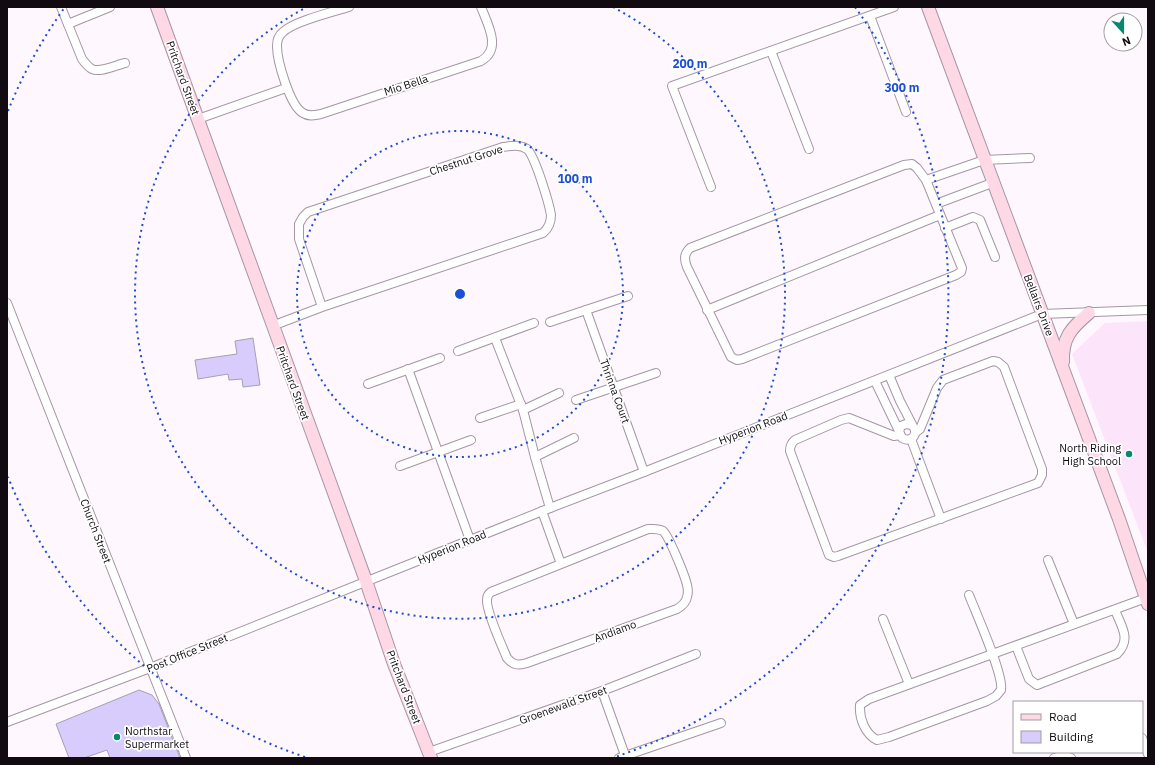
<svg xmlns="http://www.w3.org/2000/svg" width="1155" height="765" font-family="'IBM Plex Sans',sans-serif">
	<rect width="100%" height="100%" fill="#fef7fe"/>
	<polygon fill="#fce5fa" points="1148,321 1148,553 1072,354 1105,323"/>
	<g fill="#d8ccfc" stroke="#a5a0b4">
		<polygon points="253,338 260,385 243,387 242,379 229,380 228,374 198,379 195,360 237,354 235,341"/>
		<polygon points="139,690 152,695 159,704 180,758 110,758 107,750 84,758 69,758 56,724"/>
	</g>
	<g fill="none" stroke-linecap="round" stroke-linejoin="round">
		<g stroke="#a696a5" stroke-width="10">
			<g id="street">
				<path d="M61,7L82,59C85,63 88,67 92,69C100,73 116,65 125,63"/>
				<path d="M349,7C333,12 294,21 283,32C279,35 277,40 277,46C277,61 290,106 303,113C309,117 315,115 321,114L481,61C502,49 488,25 481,7"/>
				<polyline points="870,16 906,112"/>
				<polyline points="68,24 110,7"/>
				<polyline points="771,51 809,149"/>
				<polyline points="198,119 286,88"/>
				<path d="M912,164L917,168L926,180L962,268L961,272L956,275L742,359L737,360L731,357L687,267C684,259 684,254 690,248L904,165Z"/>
				<polyline points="926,180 984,160 1030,158"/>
				<polyline points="711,187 672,86 894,7"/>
				<polyline points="936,204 992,183"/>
				<polyline points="945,228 973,217 980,220 995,257"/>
				<polyline points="7,303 186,758"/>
				<polyline points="586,310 644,472"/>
				<polyline points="707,310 940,215"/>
				<polyline points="550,322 628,296"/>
				<path d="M272,326L322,307L543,233C549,228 551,223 551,215C549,203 535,156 527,149C519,144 511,146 503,147L308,212L303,217L299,224V239L322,307"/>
				<polyline points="495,338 523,410 535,457 550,508"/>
				<polyline points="458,351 534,323"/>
				<polyline points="408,369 470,540"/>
				<path d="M889,375L900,401L915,430C916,438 909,442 902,438L899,431L901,426L906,424L912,425"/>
				<polyline points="875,381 899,431"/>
				<polyline points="368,384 440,358"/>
				<polyline points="576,400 656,373"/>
				<polyline points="523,410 559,393"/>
				<polyline points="480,418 521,404"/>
				<path d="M900,435L894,436L849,418L841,420L795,440C791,443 790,446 790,451L829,555L834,557L838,556L1038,483L1042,475V469L1004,367L998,362L993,361L943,380L937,388L920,429L916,432"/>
				<polyline points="911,439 941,519"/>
				<polyline points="535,457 574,438"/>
				<polyline points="400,466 471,440"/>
				<path d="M542,511L561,564L491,592C488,594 487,596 487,600C486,611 502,646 507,658C513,665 518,666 527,663L677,609C682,606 686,603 687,597C688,594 688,589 687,585C685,576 669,536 663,531C658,528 653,529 648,529L561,564"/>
				<polyline points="1048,560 1074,624"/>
				<path d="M969,595C976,613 1004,675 1001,690L996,696L987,701L889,737L877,740C865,734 859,718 860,705L869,699C961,665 1054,632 1146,598"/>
				<polyline points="883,619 909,684"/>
				<path d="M1016,646L1029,679L1037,685L1117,654C1132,639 1121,626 1115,610"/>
				<polyline points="602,691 626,758"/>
				<polyline points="7,722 150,668 550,508 644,472 1042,314 1148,310"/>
				<polyline points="1142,738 1148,754"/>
				<polyline points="429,752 602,691 696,654"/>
				<polyline points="619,758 721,723"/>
				<polyline points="1054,758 1064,755 1071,758"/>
			</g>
		</g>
		<g stroke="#a696a5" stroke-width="14">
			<g id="secondary">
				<polyline points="157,7 366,581 394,664 431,758"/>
				<polyline points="928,7 1119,519 1148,604"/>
				<path d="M1063,362C1062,338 1071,328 1089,313"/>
			</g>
		</g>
		<use href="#street" stroke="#fff" stroke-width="8"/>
		<use href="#secondary" stroke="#fed8e5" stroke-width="12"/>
	</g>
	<g fill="none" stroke="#1d4ed8" stroke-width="2" stroke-dasharray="2 4">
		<circle cx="460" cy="294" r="163"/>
		<path d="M613 7A325 325 0 1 1 307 7"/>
		<path d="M305 757A488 488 0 0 1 8 477M8 111A488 488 0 0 1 65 7M855 7A488 488 0 0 1 615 757"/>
	</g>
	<g fill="#08886c" stroke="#fff" stroke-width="1.5">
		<circle cx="1129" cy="454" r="4"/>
		<circle cx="117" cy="737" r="4"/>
	</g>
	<g text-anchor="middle" stroke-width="3.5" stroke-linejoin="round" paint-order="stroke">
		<g font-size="11" fill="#110b11" stroke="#fff">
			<text transform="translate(183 78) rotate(70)" y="4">Pritchard Street</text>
			<text transform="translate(406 85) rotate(-18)" y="4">Mio Bella</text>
			<text transform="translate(466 160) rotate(-18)" y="4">Chestnut Grove</text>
			<text transform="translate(1039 305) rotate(69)" y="4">Bellairs Drive</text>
			<text transform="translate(293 383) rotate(70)" y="4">Pritchard Street</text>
			<text transform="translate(615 391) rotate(70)" y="4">Thrinna Court</text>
			<text transform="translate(753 428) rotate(-21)" y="4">Hyperion Road</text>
			<text transform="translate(96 531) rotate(69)" y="4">Church Street</text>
			<text transform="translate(452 547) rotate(-22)" y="4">Hyperion Road</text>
			<text transform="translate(615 631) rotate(-20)" y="4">Andiamo</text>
			<text transform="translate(187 653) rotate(-22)" y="4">Post Office Street</text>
			<text transform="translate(404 687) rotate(69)" y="4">Pritchard Street</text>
			<text transform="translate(563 705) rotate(-20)" y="4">Groenewald Street</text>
		</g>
		<g font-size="11" fill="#110b11" stroke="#fff" text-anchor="end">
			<text x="1121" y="452">North Riding<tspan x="1121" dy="13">High School</tspan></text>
			<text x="125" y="735" text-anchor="start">Northstar<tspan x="125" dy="13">Supermarket</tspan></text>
		</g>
	</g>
	<circle cx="460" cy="294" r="6" fill="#1d4ed8" stroke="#fff" stroke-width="2"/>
	<g font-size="12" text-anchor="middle" font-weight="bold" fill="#1d4ed8" stroke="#fff" stroke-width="3.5" stroke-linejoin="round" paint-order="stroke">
		<text x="690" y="68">200 m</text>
		<text x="902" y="92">300 m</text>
		<text x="575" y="183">100 m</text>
	</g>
	<rect width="1155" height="765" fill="none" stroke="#110b11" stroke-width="16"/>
	<rect x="1013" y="701" width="130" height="52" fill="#ffffff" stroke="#a09da0"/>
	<rect x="1021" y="714" width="20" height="6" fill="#fed8e5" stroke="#a09da0"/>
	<text x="1049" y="721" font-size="12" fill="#110b11">Road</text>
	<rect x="1021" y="731" width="20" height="12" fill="#d8ccfc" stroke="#a09da0"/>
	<text x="1049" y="741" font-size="12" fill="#110b11">Building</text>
	<g transform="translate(1123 32) rotate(159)"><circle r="19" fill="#ffffff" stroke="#a09da0"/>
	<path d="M0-3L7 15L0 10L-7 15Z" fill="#08886c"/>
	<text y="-6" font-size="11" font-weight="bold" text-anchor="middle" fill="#110b11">N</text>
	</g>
</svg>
